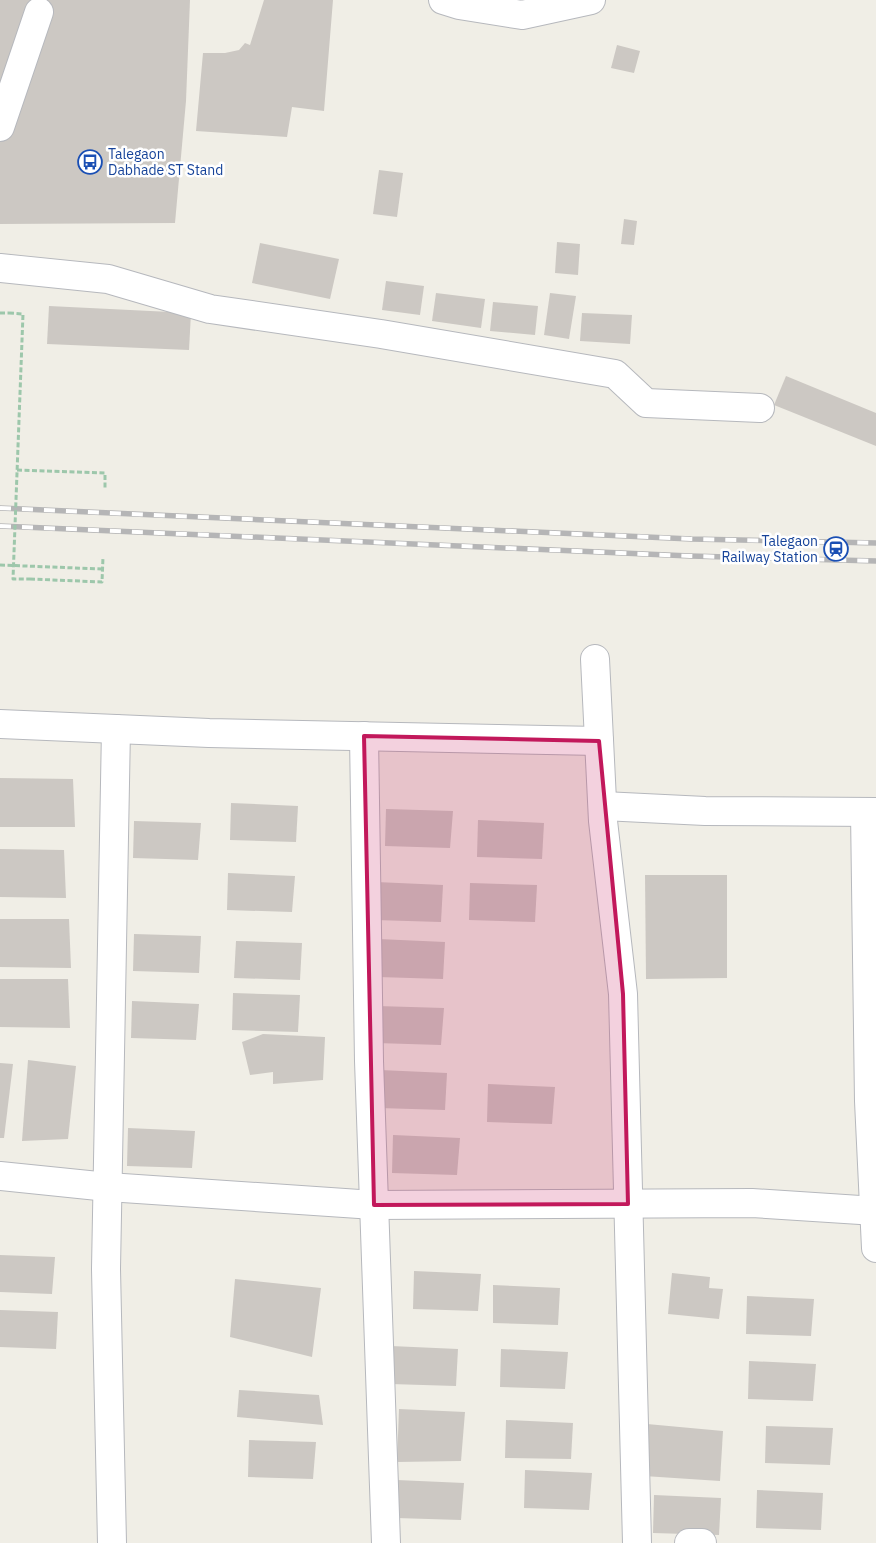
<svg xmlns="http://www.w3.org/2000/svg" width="876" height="1543" font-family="'IBM Plex Sans',sans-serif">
	<rect width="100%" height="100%" fill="#f0eee6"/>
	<g fill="#ccc8c3">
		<polygon points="0,0 190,0 186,101 175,223 0,224"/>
		<polygon points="264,0 333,0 324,111 292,107 287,137 196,131 203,53 225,53 239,50 245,43 250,45"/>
		<polygon points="617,45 640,51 634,73 611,68"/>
		<polygon points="379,170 403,173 397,217 373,214"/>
		<polygon points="624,219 637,221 634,245 621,244"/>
		<polygon points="557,242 580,244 578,275 555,273"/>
		<polygon points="260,243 339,259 330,299 252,283"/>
		<polygon points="386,281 424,286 420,315 382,310"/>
		<polygon points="436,293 485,299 481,328 432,321"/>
		<polygon points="550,293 576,296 569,339 544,335"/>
		<polygon points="493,302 538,306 535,335 490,331"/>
		<polygon points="49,306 191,313 189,350 47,344"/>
		<polygon points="582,313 632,315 630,344 580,341"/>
		<polygon points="786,376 876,413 876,446 774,405"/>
		<polygon points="0,778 73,779 75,827 0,827"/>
		<polygon points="231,803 298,806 296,842 230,840"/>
		<polygon points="386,809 453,811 450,848 385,846"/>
		<polygon points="478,820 544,823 542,859 477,857"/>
		<polygon points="134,821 201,823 198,860 133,858"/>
		<polygon points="0,849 64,850 66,898 0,897"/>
		<polygon points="228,873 295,876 292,912 227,910"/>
		<polygon points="645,875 727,875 727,978 646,979"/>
		<polygon points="376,882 443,885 441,922 375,920"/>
		<polygon points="470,883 537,885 535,922 469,920"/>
		<polygon points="0,919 69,919 71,968 0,967"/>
		<polygon points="134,934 201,936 199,973 133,971"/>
		<polygon points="378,939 445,942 443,979 378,977"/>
		<polygon points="236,941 302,943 300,980 234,978"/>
		<polygon points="0,979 68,979 70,1028 0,1027"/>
		<polygon points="233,993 300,995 298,1032 232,1030"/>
		<polygon points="132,1001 199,1004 196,1040 131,1038"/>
		<polygon points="377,1006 444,1008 441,1045 376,1043"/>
		<polygon points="263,1034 325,1037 323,1080 273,1084 273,1072 250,1075 242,1042"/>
		<polygon points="28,1060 76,1066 68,1139 22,1141"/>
		<polygon points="0,1063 13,1064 4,1138 0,1138"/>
		<polygon points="380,1070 447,1073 445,1110 379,1108"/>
		<polygon points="488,1084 555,1087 552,1124 487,1122"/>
		<polygon points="128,1128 195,1131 192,1168 127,1166"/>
		<polygon points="393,1135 460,1138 457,1175 392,1173"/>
		<polygon points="0,1255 55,1257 52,1294 0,1292"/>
		<polygon points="414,1271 481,1274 478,1311 413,1309"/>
		<polygon points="672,1273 710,1277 709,1288 723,1289 719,1319 668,1314"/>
		<polygon points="235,1279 321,1288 312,1357 230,1337"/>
		<polygon points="493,1285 560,1288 558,1325 493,1323"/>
		<polygon points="747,1296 814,1299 811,1336 746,1334"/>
		<polygon points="0,1310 58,1312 56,1349 0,1347"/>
		<polygon points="391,1346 458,1349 456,1386 390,1384"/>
		<polygon points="501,1349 568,1352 565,1389 500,1387"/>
		<polygon points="749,1361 816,1364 813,1401 748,1399"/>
		<polygon points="239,1390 319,1395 323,1425 237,1417"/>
		<polygon points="399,1409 465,1412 461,1461 397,1462"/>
		<polygon points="506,1420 573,1423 571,1459 505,1458"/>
		<polygon points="647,1424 723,1431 720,1481 644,1476"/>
		<polygon points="766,1426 833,1428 830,1465 765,1463"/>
		<polygon points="249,1440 316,1442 313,1479 248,1477"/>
		<polygon points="525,1470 592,1473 589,1510 524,1508"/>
		<polygon points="397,1480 464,1483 461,1520 396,1518"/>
		<polygon points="757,1490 823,1493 821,1530 756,1528"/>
		<polygon points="654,1495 721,1498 719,1535 653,1533"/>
	</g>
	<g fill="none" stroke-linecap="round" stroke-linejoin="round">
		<g stroke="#b6b8bd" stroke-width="30">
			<g id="minor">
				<polyline points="443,0 459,5 522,15 591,0"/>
				<polyline points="0,127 39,12"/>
				<polyline points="0,268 108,279 210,309 381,334 615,374 646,403 760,408"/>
				<polyline points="595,659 603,821 623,994 637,1543"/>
				<polyline points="0,724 209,733 599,741"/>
				<polyline points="364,736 369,1061 386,1543"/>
				<polyline points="603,806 705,811 876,812"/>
				<polyline points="865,812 869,1101 876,1248"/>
				<polyline points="0,1176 108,1187 374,1205 752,1203 876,1211"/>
				<polyline points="112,1543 106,1269 116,729"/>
				<polyline points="689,1543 702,1543"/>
			</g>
		</g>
		<g stroke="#9dc7ab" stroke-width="3" stroke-dasharray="5 2.5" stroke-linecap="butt">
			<polyline points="0,313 9,313"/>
			<polyline points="17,470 105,473 105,489"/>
			<polyline points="0,565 102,569"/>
			<polyline points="30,579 102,582 103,557"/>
		</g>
		<use href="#minor" stroke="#fff" stroke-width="28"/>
		<g stroke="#b5b5b6" stroke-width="5.5">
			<g id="rail">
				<polyline points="0,508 691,539 876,543"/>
				<polyline points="0,526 690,556 876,561"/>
			</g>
		</g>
		<use href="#rail" stroke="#fff" stroke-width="4" stroke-dasharray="11" stroke-linecap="butt"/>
		<polyline stroke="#9dc7ab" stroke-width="3" stroke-dasharray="5 2.5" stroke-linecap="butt" points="9,313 23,314 13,579 30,579"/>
	</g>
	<path fill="#c2185b" fill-opacity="0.2" stroke="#c2185b" stroke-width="4" stroke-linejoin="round" d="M364,736L599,741L623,994L628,1204L374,1205Z"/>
	<defs>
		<g id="bus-ring" transform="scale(1.25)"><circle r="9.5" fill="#fff" stroke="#1a4fb4" stroke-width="1.5"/><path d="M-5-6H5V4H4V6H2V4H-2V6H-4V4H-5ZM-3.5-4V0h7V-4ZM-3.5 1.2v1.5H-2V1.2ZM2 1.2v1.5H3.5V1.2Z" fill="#1a4fb4"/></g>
		<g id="station-ring" transform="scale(1.25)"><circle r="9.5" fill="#fff" stroke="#1a4fb4" stroke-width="1.5"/><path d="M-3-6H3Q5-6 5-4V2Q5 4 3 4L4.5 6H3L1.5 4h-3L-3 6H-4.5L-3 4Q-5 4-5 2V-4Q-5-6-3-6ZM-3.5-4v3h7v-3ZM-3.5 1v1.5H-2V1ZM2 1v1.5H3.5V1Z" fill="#1a4fb4"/></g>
	</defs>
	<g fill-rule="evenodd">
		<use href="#bus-ring" x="90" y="162"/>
		<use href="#station-ring" x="836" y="549"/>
	</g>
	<g text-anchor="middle" stroke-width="5" stroke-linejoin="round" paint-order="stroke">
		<g font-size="14" fill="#164399" stroke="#fff" text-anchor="start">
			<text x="108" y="159">Talegaon<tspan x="108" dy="16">Dabhade ST Stand</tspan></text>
			<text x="818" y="546" text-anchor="end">Talegaon<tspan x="818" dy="16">Railway Station</tspan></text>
		</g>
	</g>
</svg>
